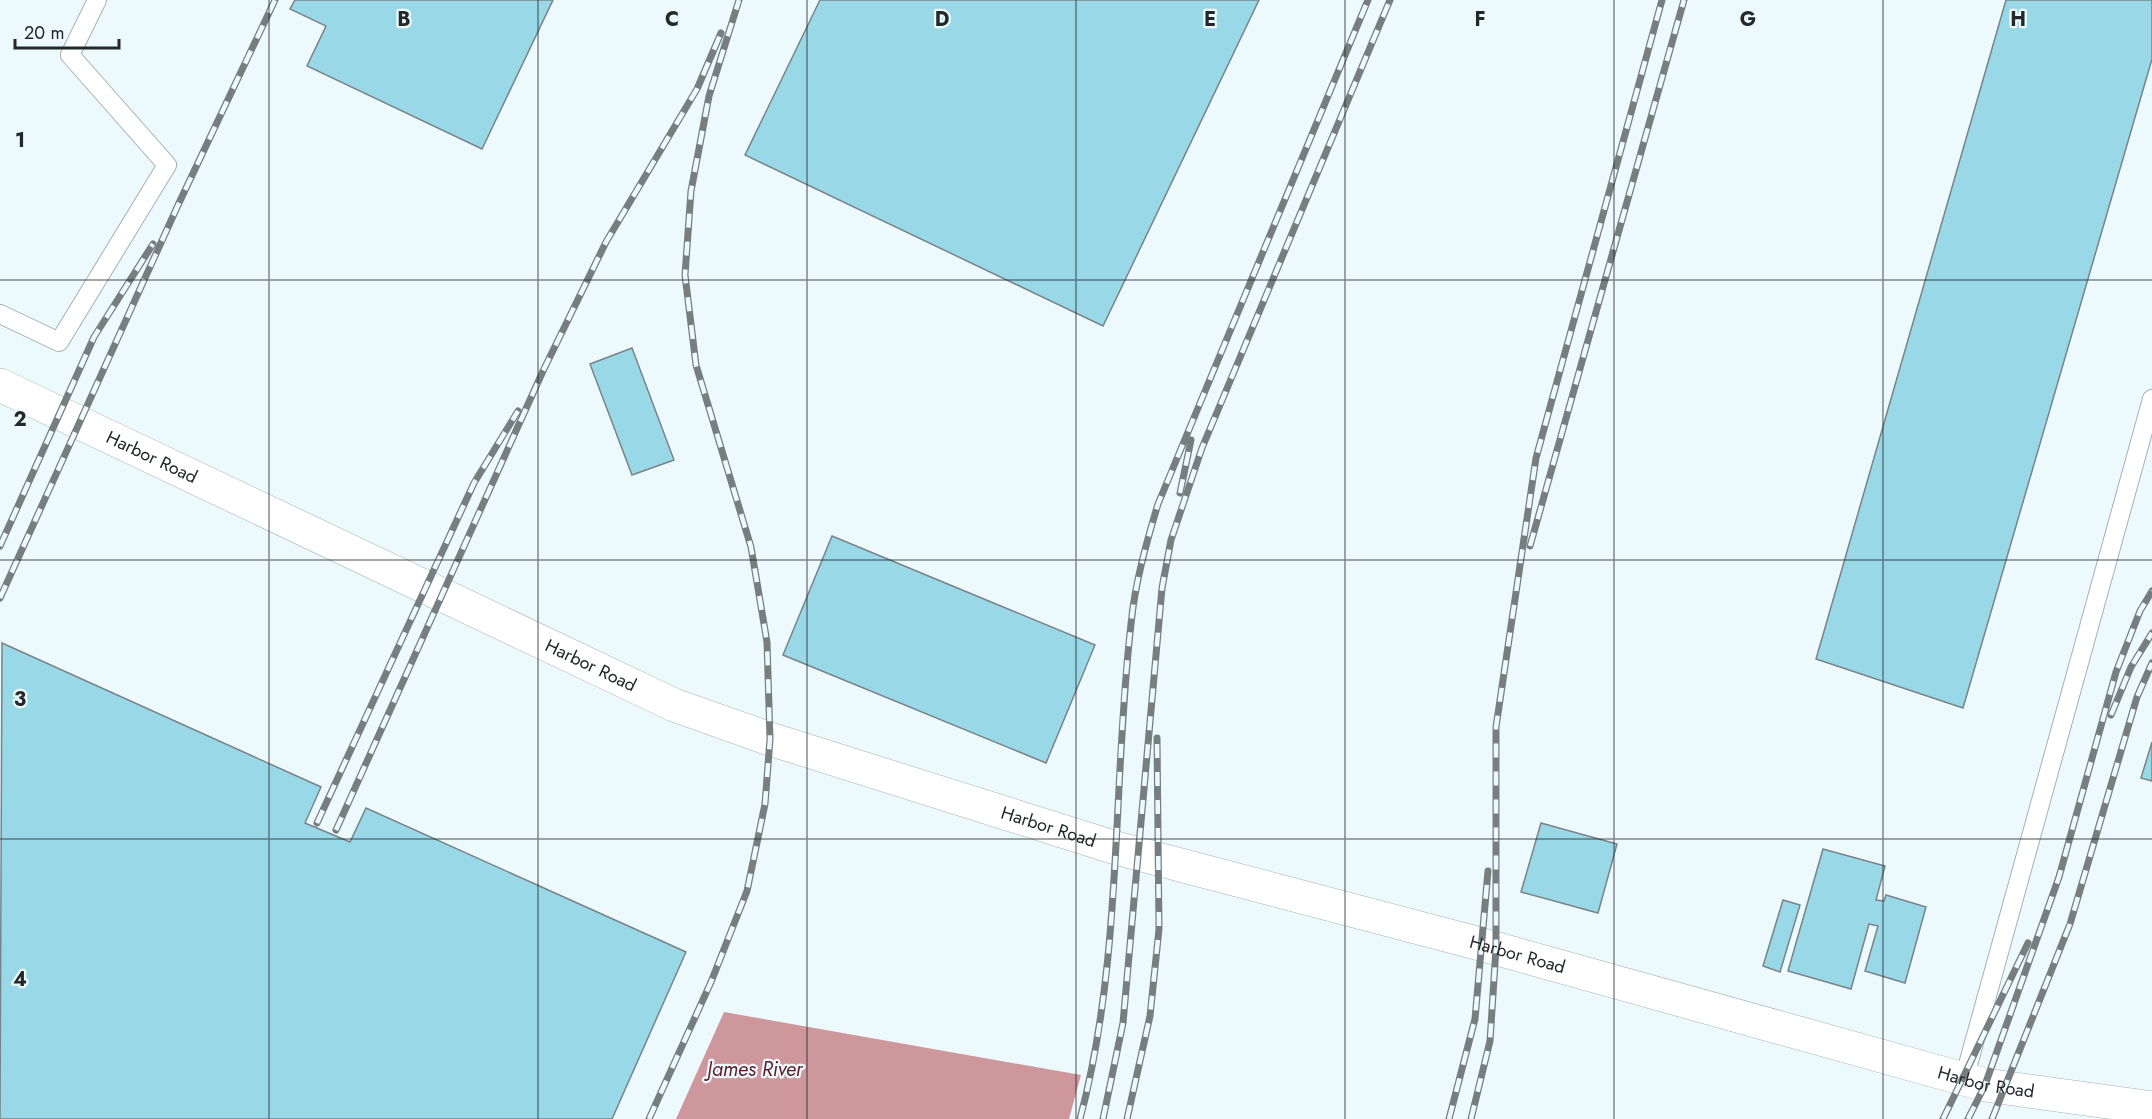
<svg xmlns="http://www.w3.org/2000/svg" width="2152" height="1119" font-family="Jost,sans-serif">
	<rect width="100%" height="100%" fill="#edfafd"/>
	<polygon fill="#ce979b" points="724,1012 1081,1075 1069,1119 676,1119"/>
	<g fill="#99d8e7" stroke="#788487" stroke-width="1.5">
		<polygon points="295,0 553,0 482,149 307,66 326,26 290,9"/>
		<polygon points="820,0 1259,0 1103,326 745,155"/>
		<polygon points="2006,0 2152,0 2152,59 1963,708 1816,659"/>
		<polygon points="632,348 674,460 632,475 590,364"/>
		<polygon points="832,536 1095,645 1046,763 783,655"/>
		<polygon points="2,643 321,787 305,823 350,842 366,808 686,952 612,1119 0,1119"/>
		<polygon points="2152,742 2152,781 2141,778"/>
		<polygon points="1541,823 1617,844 1598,913 1521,892"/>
		<polygon points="1823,849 1885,866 1876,900 1884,901 1886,895 1926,907 1905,983 1865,971 1878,926 1869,924 1851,989 1788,971"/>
		<polygon points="1783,900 1800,905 1780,972 1763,966"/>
	</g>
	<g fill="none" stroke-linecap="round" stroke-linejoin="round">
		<g stroke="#a5b1b4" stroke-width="20">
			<g id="service">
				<polyline points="0,314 59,342 167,165 70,55 97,0"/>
				<polyline points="1964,1079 2152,399"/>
			</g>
		</g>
		<g stroke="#a5b1b4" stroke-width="34">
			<g id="minor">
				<path id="s1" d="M0,385L674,705L770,739L1116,848L1480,944L1985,1085L2152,1108"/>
			</g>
		</g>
		<use href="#service" stroke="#fff" stroke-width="18"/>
		<use href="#minor" stroke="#fff" stroke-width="33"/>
		<g stroke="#767e80" stroke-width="7">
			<g id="rail">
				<polyline points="1180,493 1191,440"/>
				<polyline points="0,546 94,337 153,244"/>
				<polyline points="1530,546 1684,0"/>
				<polyline points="0,598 179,203 275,0"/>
				<polyline points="2111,715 2131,667 2152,633"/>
				<polyline points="317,823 474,483 518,411"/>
				<polyline points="336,830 543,371 606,242 697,89 721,33"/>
				<polyline points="649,1119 711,982 747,891 765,804 770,739 767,642 751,547 696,365 685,275 691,191 709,96 739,0"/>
				<path d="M1080,1119C1123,957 1112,789 1131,624C1135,583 1146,544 1158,504L1368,0"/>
				<polyline points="1103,1119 1123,1023 1162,588 1171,540 1202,448 1390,0"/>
				<polyline points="1127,1119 1150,1016 1159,929 1157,738"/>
				<polyline points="1449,1119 1475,1019 1488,871"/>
				<polyline points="1471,1119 1490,1041 1496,948 1496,727 1536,458 1662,0"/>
				<polyline points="1943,1119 2028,943"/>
				<polyline points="1968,1119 1985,1085 2059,877 2116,672 2140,611 2152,591"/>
				<polyline points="1992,1119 2070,924 2137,697 2152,663"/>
			</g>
		</g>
		<use href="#rail" stroke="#edfafd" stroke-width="4.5" stroke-dasharray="14" stroke-linecap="butt"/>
	</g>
	<path fill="none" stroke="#232829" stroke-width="1.5" stroke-opacity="0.55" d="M269,0V1119M538,0V1119M807,0V1119M1076,0V1119M1345,0V1119M1614,0V1119M1883,0V1119M0,280H2152M0,560H2152M0,839H2152"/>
	<g text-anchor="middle" stroke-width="4.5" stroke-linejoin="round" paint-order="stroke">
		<g font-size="18" fill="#232829" stroke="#edfafd">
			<text dy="6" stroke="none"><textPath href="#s1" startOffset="168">Harbor Road</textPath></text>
			<text dy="6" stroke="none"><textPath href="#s1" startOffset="654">Harbor Road</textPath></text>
			<text dy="6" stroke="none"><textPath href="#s1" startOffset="1140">Harbor Road</textPath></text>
			<text dy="6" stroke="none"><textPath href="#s1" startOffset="1626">Harbor Road</textPath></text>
			<text dy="6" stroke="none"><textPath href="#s1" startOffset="2112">Harbor Road</textPath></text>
		</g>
		<g font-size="20" font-style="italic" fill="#5c1926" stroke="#edfafd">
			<text x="755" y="1076">James River</text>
		</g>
	</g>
	<g font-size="20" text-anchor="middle" font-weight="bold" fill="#232829" stroke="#edfafd" stroke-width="4.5" stroke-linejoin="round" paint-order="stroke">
		<text x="404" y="26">B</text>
		<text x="672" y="26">C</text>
		<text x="942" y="26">D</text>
		<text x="1210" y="26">E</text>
		<text x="1480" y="26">F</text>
		<text x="1748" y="26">G</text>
		<text x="2018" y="26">H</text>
		<text x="20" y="147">1</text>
		<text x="20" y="426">2</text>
		<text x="20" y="706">3</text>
		<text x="20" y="986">4</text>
	</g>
	<path d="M15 39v9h104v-9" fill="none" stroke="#232829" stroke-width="3"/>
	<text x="24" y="39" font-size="18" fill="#232829" stroke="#edfafd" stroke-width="4.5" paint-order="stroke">20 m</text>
</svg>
